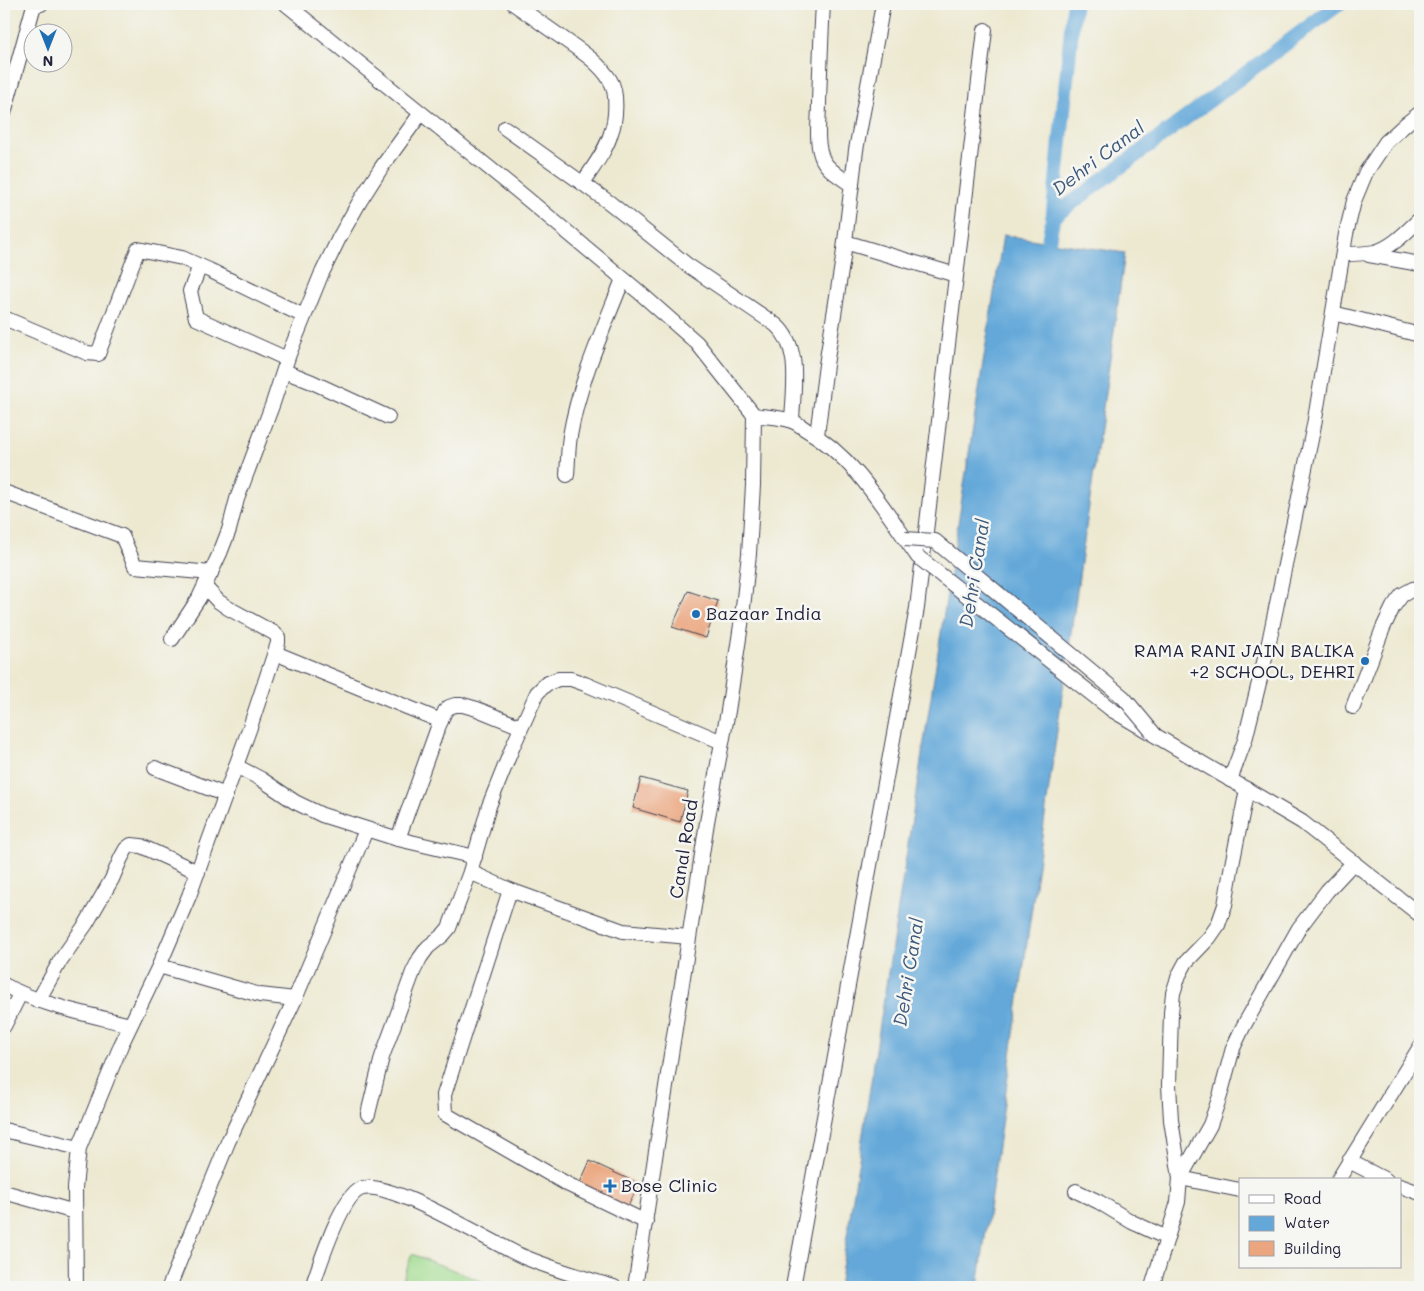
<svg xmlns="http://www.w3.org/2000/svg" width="1424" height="1291" font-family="Mali,sans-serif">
	<rect width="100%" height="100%" fill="#f6f6f2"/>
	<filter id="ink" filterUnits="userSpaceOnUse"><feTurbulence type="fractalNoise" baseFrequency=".02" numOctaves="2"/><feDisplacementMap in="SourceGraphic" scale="10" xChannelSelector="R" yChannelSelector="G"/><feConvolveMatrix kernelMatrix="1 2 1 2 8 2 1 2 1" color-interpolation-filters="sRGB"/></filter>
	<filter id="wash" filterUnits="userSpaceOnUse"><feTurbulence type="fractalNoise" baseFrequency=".0096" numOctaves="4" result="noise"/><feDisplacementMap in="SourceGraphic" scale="20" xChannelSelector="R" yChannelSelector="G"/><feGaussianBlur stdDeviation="1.12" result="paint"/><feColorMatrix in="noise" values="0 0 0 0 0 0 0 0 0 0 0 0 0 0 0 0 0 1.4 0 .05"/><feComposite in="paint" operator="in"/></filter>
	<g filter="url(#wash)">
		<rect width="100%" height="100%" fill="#ede9d1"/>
		<polygon fill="#a0db8e" stroke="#617e64" points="412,1254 484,1282 482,1287 400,1287"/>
		<polygon fill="#64a8d9" stroke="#43658a" points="1003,235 1125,253 978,1287 839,1287"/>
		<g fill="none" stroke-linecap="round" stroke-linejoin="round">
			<g stroke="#64a8d9" stroke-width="15">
				<polyline points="1053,217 1074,4"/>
				<polyline points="1045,260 1053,217 1339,4"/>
			</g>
		</g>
		<g id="blocks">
			<g fill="#eba67f">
				<polygon points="688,591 718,601 706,638 672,627"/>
				<polygon points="641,778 688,791 680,822 633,808"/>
				<polygon points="590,1161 639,1184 626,1210 578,1187"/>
			</g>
		</g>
	</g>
	<g filter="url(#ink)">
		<use href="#blocks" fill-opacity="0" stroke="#404052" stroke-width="1"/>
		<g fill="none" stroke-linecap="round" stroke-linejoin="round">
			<g stroke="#404052" stroke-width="16">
				<g id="minor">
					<path d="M286,4L519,192L638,291L697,343L754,415C765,417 782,417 792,421C797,423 801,426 805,429C856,458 885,511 918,557"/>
					<path d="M514,4C530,15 545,26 561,37C578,49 599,62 610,80C618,92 616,120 611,133C606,151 593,167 583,183"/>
					<path d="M823,4C821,37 820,70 819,103C819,121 815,144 823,160C829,171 842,178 852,185"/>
					<polyline points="4,113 34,5 41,4"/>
					<path d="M505,128L610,203L686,264L776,325C802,348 793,390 792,421"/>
					<polyline points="845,242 956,275"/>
					<path d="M1343,254C1353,254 1364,254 1375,252C1393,247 1407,231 1420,219"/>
					<polyline points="1369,255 1420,264"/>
					<polyline points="200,266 190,291 196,318 287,359"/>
					<polyline points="1333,313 1420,335"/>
					<polyline points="4,318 87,353 98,354 138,249 182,258 209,270 304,316"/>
					<polyline points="284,371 312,382 388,417"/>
					<polyline points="817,435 826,365 843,258 856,150 883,4"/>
					<path d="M567,475C568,462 568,449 570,436C579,382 603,330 623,279"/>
					<polyline points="4,492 122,536 135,566 211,573"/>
					<polyline points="172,639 199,598 220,553 229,530 237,499 273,403 289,354 321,275 339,238 360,201 381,168 421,113"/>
					<polyline points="275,653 441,721"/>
					<polyline points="1353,707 1383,628 1393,607 1402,595 1413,589 1420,588"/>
					<polyline points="1112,710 1302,822 1420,915"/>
					<polyline points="236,766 261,779 295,802 322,815 398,839 475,857"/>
					<polyline points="155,768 226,795"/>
					<polyline points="1230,780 1245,740 1269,642 1314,425 1346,234 1354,201 1366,172 1386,142 1407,123 1420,113"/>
					<polyline points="398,839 437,730 445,711 449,707 455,705 463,705 477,709 521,727"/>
					<polyline points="470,872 510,890 623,931 689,937"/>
					<polyline points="510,890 444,1095 445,1114 567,1184 646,1222"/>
					<polyline points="159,966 260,995 295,999"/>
					<path d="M4,985C43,1006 87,1014 130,1025"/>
					<polyline points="38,1001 60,961 86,924 112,879 121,858 126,849 131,845 141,846 198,872"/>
					<polyline points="4,1026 20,994"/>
					<polyline points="368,1114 382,1057 413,972 420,958 428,947 443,935 449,928 470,872 489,806 513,746 537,693 546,684 558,679 571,679 585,684 722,742"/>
					<polyline points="4,1130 79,1148"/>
					<polyline points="1349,1161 1386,1180"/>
					<polyline points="1338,1180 1420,1047"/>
					<polyline points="1400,1186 1420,1193"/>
					<polyline points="1240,1190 1180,1178 1210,1125 1220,1096 1233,1048 1243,1027 1299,928 1327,891 1354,862"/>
					<polyline points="1076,1191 1099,1202 1132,1222 1167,1238"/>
					<polyline points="4,1192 75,1212"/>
					<polyline points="76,1287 75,1188 79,1148 121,1045 159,966 189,896 250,727 278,643 278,637 274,633 228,608 218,601 205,587"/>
					<polyline points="169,1287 228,1142 295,999 366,830"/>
					<path d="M312,1287C319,1267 341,1197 360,1189C387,1177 493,1244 524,1257C553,1269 583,1278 614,1287"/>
					<polyline points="635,1287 707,822 728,711 741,625 749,554 753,485 754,415"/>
					<polyline points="793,1287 917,608 985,30"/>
					<polyline points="1152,1287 1178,1202 1180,1178 1171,1120 1169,1085 1171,1013 1173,993 1179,975 1186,962 1209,938 1218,925 1225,905 1231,870 1247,789"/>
				</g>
			</g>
			<use href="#minor" stroke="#fff" stroke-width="14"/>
			<g stroke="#404052" stroke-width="16" stroke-linecap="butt">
				<g id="minor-bridge">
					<polyline points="905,539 935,541 1124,698 1155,735"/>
					<polyline points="918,557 1112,710"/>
				</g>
			</g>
			<use href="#minor-bridge" stroke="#fff" stroke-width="14"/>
		</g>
	</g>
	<g fill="#1f6fb2" stroke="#f6f6f2" stroke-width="2">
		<circle cx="696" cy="614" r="5"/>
		<circle cx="1365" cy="661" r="5"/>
		<path d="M607.5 1178.5h5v5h5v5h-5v5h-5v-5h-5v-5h5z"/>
	</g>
	<g text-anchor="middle" stroke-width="5" stroke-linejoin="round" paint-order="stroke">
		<g font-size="18" fill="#22223b" stroke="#f6f6f2" text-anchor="start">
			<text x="706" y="620">Bazaar India</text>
			<text x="1355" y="657" text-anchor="end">RAMA RANI JAIN BALIKA<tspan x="1355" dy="21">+2 SCHOOL, DEHRI</tspan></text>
			<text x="621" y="1192">Bose Clinic</text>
		</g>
		<g font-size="18" fill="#22223b" stroke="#f6f6f2">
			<text transform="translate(684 849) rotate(-81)" y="6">Canal Road</text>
		</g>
		<g font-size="19" font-style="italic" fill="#3c587a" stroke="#f6f6f2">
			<text transform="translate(1098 158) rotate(-37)" y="7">Dehri Canal</text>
			<text transform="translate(974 573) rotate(-81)" y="7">Dehri Canal</text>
			<text transform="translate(908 972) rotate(-81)" y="7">Dehri Canal</text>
		</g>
	</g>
	<rect width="1424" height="1291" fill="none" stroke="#f6f6f2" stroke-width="20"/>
	<rect x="1239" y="1178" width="162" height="90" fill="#f6f6f2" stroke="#a1a1a9"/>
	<rect x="1249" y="1195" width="25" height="8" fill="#ffffff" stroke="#a1a1a9"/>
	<text x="1284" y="1204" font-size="15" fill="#22223b">Road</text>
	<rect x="1249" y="1216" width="25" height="15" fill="#64a8d9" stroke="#a1a1a9"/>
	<text x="1284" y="1228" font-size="15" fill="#22223b">Water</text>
	<rect x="1249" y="1241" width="25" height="15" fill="#eba67f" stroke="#a1a1a9"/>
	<text x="1284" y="1254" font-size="15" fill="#22223b">Building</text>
	<g transform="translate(48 48) rotate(180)"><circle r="24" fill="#f6f6f2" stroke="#a1a1a9"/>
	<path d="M0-4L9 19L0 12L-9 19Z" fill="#1f6fb2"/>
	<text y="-8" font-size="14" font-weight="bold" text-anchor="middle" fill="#22223b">N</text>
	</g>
</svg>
